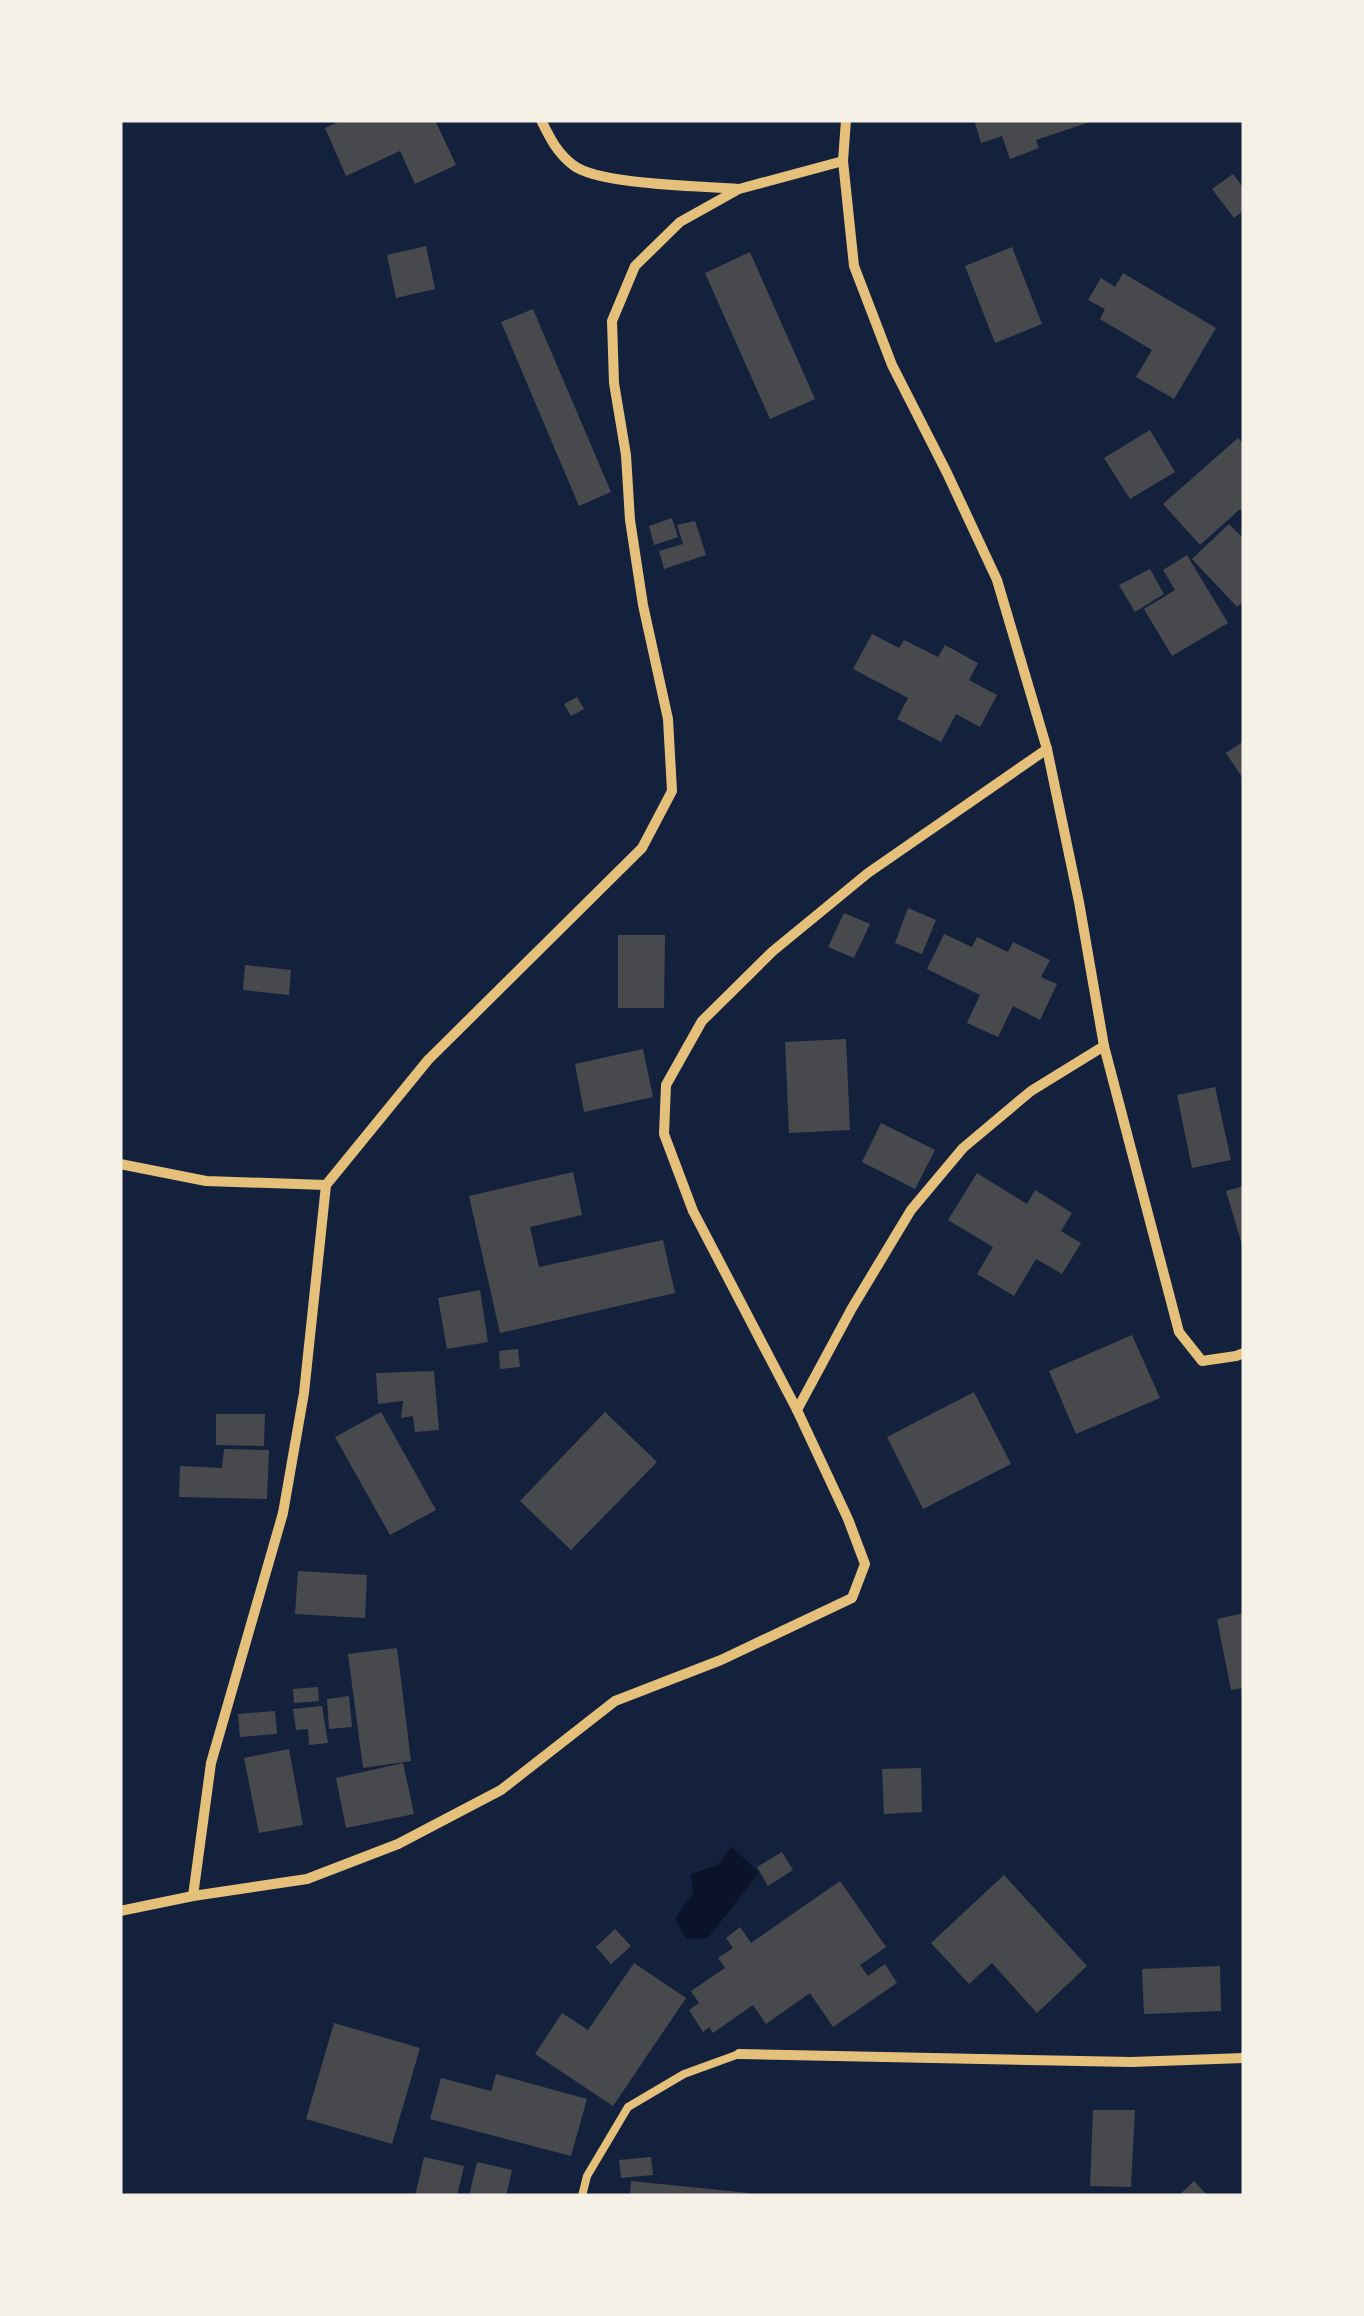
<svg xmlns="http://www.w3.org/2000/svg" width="1364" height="2316" font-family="Jost,sans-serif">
	<rect width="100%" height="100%" fill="#14213d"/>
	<polygon fill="#0b132b" points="732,1847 759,1873 708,1938 686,1939 675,1919 693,1893 691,1874 718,1865"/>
	<g fill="#48494c">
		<polygon points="342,120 435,120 456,165 415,184 400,151 346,176 325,128"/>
		<polygon points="974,120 1093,120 1093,121 1036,140 1039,148 1010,159 1002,136 981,143"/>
		<polygon points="1233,174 1244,189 1244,210 1234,218 1212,189"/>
		<polygon points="426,246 435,289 396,298 387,255"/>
		<polygon points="1012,247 1042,324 995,343 965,266"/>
		<polygon points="750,252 815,399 770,419 705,273"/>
		<polygon points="1123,273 1216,328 1174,399 1136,377 1152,350 1100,319 1105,309 1088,300 1101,278 1115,287"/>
		<polygon points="533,309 611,492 579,506 501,322"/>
		<polygon points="1150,430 1175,472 1130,499 1104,458"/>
		<polygon points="1238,438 1244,445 1244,514 1240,509 1200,545 1163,504"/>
		<polygon points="672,518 678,537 654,545 649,526"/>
		<polygon points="695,521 706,555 664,569 659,551 683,544 677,525"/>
		<polygon points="1229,524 1244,539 1244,601 1237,607 1192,559"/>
		<polygon points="1187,555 1228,623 1172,656 1144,609 1175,590 1163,570"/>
		<polygon points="1150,569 1164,594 1135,612 1119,585"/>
		<polygon points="872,634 899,648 904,640 938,657 945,645 978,663 969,680 997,695 980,727 956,714 941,742 897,719 908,698 853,669"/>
		<polygon points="577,697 584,709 571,716 564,704"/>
		<polygon points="1244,741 1244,780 1226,753"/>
		<polygon points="908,908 936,920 922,954 895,943"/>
		<polygon points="844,913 870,924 854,958 828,947"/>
		<polygon points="944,934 972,947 977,937 1008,952 1013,942 1050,960 1041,977 1057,984 1040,1020 1013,1006 998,1037 967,1023 980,995 927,969"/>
		<polygon points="618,935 665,935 664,1008 618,1008"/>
		<polygon points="245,965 291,970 289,995 243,990"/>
		<polygon points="846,1039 850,1130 789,1133 785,1042"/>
		<polygon points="643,1049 653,1097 584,1112 575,1064"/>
		<polygon points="1215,1087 1231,1160 1192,1168 1177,1095"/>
		<polygon points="881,1123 935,1150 915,1189 862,1162"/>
		<polygon points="573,1172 582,1215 530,1227 539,1267 663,1240 675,1293 500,1333 469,1196"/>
		<polygon points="977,1173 1027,1204 1035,1190 1072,1213 1061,1231 1081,1243 1062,1274 1036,1259 1014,1296 977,1274 993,1247 948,1220"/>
		<polygon points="1244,1186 1244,1248 1243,1248 1226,1191"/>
		<polygon points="480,1290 488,1342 447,1349 438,1298"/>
		<polygon points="1132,1335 1160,1398 1076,1434 1049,1371"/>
		<polygon points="518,1349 520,1367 500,1369 499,1351"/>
		<polygon points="434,1371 439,1430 415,1432 413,1416 401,1418 403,1401 378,1404 376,1373"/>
		<polygon points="974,1392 1011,1464 923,1509 887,1437"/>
		<polygon points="381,1412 436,1510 390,1535 335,1437"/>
		<polygon points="605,1412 657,1462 571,1550 520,1501"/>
		<polygon points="216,1414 265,1414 264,1446 216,1445"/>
		<polygon points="224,1449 269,1450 267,1499 179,1497 180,1466 222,1468"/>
		<polygon points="298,1571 367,1575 365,1618 295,1614"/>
		<polygon points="1244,1613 1244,1688 1231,1690 1217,1619"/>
		<polygon points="397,1648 411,1761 363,1768 348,1654"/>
		<polygon points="318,1687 319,1701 294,1703 293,1689"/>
		<polygon points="349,1696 352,1727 329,1729 327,1699"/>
		<polygon points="322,1706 328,1743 309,1745 308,1729 296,1730 293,1709"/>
		<polygon points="275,1711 277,1734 240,1737 238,1714"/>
		<polygon points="289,1749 303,1825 259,1833 244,1758"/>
		<polygon points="403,1763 414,1814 346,1828 336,1778"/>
		<polygon points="921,1768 922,1812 884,1814 882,1769"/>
		<polygon points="782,1852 793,1870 768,1886 757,1867"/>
		<polygon points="1004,1875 1087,1966 1037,2013 992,1963 969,1984 931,1943"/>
		<polygon points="840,1881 886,1947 860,1965 868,1976 885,1964 897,1983 833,2027 810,1993 766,2024 753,2005 713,2033 709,2027 703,2032 689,2010 699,2003 691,1991 725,1968 718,1958 733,1948 726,1938 740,1927 751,1943"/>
		<polygon points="615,1929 631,1946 611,1964 596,1947"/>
		<polygon points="634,1963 686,1998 613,2106 535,2054 562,2013 588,2030"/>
		<polygon points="1220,1966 1221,2011 1144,2014 1142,1969"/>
		<polygon points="334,2023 420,2048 392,2144 306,2119"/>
		<polygon points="496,2074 587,2099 571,2156 430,2119 441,2078 491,2091"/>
		<polygon points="1093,2110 1135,2110 1131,2187 1090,2186"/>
		<polygon points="424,2157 464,2166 457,2196 415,2196"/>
		<polygon points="651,2157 653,2175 621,2178 619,2160"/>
		<polygon points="477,2162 512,2170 506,2196 469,2196"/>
		<polygon points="631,2181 749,2193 748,2196 630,2196"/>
		<polygon points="1194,2181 1208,2196 1178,2196"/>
	</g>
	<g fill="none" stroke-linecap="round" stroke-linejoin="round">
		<polyline stroke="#e5c07b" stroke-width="8" points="582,2196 587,2176 628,2107 684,2074 739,2054"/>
		<g stroke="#e5c07b" stroke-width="10">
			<path d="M541,120C550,138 557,153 573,165C598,185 702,186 738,189"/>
			<polyline points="846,120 843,161 854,266 892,365 947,473 997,580 1047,749 1079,902 1104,1046 1179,1332 1202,1361 1236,1356 1244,1353"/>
			<polyline points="120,1164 206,1181 326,1185"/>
			<polyline points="797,1410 852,1308 911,1210 963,1148 1031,1091 1104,1046"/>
			<polyline points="193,1896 211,1763 283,1513 304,1393 326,1185 428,1060 642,848 672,791 668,719 643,605 630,520 626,455 614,383 612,321 635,266 680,222 739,189 843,161"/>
			<polyline points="120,1911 193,1896 307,1879 398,1844 501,1790 615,1701 721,1660 852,1598 865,1564 848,1519 797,1410 693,1211 664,1134 666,1085 702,1021 773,951 868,873 1047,749"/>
			<polyline points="739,2054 1131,2062 1244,2058"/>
		</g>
	</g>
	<rect width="1364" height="2316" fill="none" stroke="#f6f1e7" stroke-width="245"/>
</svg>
